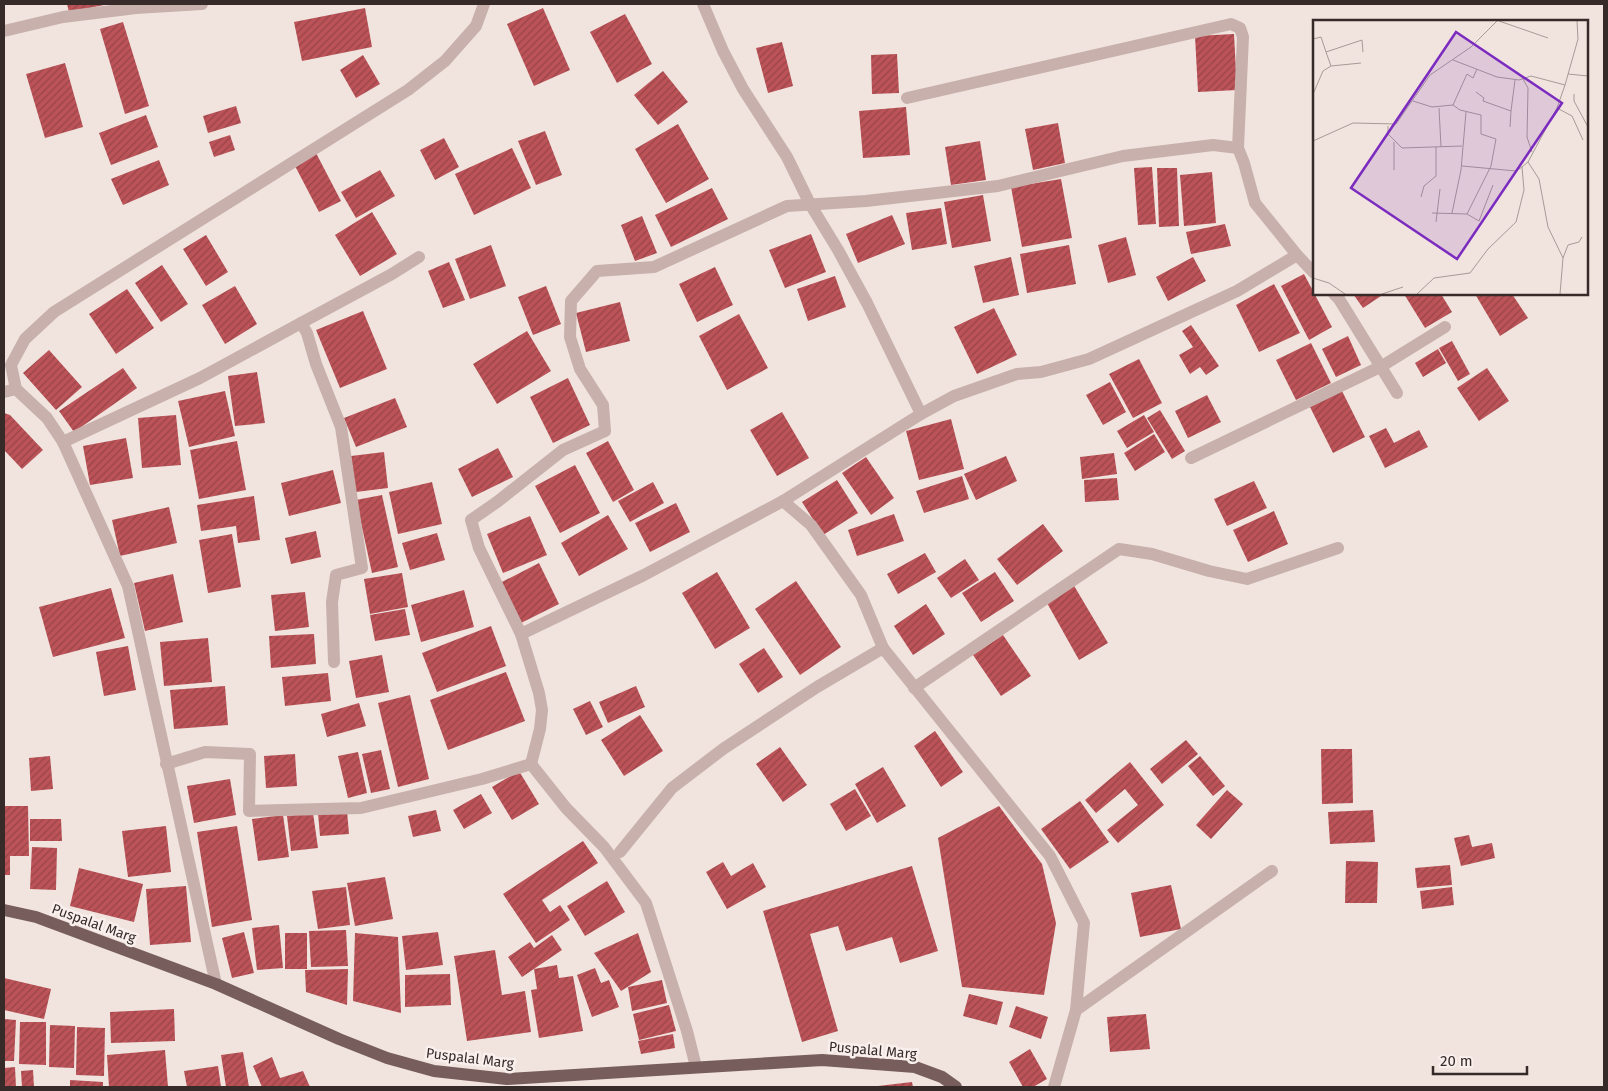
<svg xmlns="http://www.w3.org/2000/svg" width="1608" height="1091" font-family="'Fira Sans',sans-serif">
	<defs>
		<pattern id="building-hatch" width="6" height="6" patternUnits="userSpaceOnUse" patternTransform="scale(1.25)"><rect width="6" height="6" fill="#bb5358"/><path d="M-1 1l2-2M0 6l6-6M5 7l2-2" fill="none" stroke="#994549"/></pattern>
	</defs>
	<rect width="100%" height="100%" fill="#f1e4df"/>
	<g fill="url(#building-hatch)">
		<polygon points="67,4 104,4 104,5 69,12"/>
		<polygon points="365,8 372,47 302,61 294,22"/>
		<polygon points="543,8 570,70 534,86 507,24"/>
		<polygon points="625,14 652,64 617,83 590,32"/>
		<polygon points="123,22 149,106 125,114 100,29"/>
		<polygon points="1234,34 1237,90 1198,92 1195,36"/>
		<polygon points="782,42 793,86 768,93 756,48"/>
		<polygon points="897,54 899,93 872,94 871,55"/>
		<polygon points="363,55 380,84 356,98 340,70"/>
		<polygon points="65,63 83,127 45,138 26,74"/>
		<polygon points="663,71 688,102 658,125 634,95"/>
		<polygon points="236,106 241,123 208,133 203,116"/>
		<polygon points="906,107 910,155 863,158 859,111"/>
		<polygon points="146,115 158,147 111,165 99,133"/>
		<polygon points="1058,123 1065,163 1033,170 1025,129"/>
		<polygon points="678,124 709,179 666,203 635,149"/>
		<polygon points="545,131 562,175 536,185 518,141"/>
		<polygon points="230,135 235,150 214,157 209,142"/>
		<polygon points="444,138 459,167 435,180 420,150"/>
		<polygon points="980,141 986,180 951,185 945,147"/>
		<polygon points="512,148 531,188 474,215 455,174"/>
		<polygon points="316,153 341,201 319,212 294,164"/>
		<polygon points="159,160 169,185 123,205 111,179"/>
		<polygon points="1152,167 1156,224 1138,225 1134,168"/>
		<polygon points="1157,168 1177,168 1179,226 1159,227"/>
		<polygon points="380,170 395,196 356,218 341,192"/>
		<polygon points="1212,172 1216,223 1184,226 1180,175"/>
		<polygon points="1061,179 1072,238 1022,247 1011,187"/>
		<polygon points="712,188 728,219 671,247 655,215"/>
		<polygon points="983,195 991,241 952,248 944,202"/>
		<polygon points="941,208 947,244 912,250 906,213"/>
		<polygon points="372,212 397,254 360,276 335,235"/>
		<polygon points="892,215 905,244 858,263 846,234"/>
		<polygon points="642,216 657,253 635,261 621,225"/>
		<polygon points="1225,224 1231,246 1191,254 1186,232"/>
		<polygon points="811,234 826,272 785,288 769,250"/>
		<polygon points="206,235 228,272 206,286 183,249"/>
		<polygon points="1126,237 1136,275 1108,283 1098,245"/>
		<polygon points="491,245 506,286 470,299 455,259"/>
		<polygon points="1069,245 1076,284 1027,293 1020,254"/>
		<polygon points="1011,257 1019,295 983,303 974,266"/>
		<polygon points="1193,257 1206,281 1168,301 1156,277"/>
		<polygon points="449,262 465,300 443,308 428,271"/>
		<polygon points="162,265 188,304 161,322 135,283"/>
		<polygon points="715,267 733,305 697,322 679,284"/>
		<polygon points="1304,274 1332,327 1309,340 1281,286"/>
		<polygon points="835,276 846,307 808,321 797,289"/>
		<polygon points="1274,284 1300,333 1259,352 1236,305"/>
		<polygon points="235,286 257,324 225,344 202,305"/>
		<polygon points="546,286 561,324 533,335 518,297"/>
		<polygon points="127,289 154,328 116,354 89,314"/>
		<polygon points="1353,294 1384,294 1363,308"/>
		<polygon points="1404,294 1441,294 1452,312 1425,328"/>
		<polygon points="1475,294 1512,294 1528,318 1500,336"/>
		<polygon points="620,302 630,341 586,352 576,313"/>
		<polygon points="994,308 1017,355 977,374 954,327"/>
		<polygon points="363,311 387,369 340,388 316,330"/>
		<polygon points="739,314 768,368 727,390 699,336"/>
		<polygon points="1191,325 1219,366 1206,375 1200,367 1190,374 1179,355 1193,347 1182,331"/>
		<polygon points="527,331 551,371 497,404 473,364"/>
		<polygon points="1348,336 1361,365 1336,377 1322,349"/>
		<polygon points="1452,341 1470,374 1458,381 1439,348"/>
		<polygon points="1311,343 1331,383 1296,400 1276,360"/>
		<polygon points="1438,349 1446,363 1423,377 1415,363"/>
		<polygon points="49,350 82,387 56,410 23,373"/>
		<polygon points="1139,359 1162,403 1133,418 1109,374"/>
		<polygon points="123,368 137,388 74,432 59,411"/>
		<polygon points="1487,368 1509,401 1479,421 1457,388"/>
		<polygon points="257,372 265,423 235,426 228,376"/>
		<polygon points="568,378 590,425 553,443 530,397"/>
		<polygon points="1110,382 1126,412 1103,425 1086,395"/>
		<polygon points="225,391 235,436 189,447 178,401"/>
		<polygon points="1342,391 1365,437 1333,453 1310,407"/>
		<polygon points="1207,395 1221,422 1188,438 1175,411"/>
		<polygon points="395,398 407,427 356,447 344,418"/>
		<polygon points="1160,410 1185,451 1172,459 1147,418"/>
		<polygon points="782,412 809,458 777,476 750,430"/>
		<polygon points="4,413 10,415 43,450 22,469 4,450"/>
		<polygon points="176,415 181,465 142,468 138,418"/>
		<polygon points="1144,415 1154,432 1127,448 1117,431"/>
		<polygon points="951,419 964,469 919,480 906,431"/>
		<polygon points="1386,428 1394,443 1419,430 1428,447 1385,468 1369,436"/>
		<polygon points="1154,434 1165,452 1135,471 1124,453"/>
		<polygon points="126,438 133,478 90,485 83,446"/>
		<polygon points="237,441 246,490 199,499 190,450"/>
		<polygon points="608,441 634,490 613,502 586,453"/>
		<polygon points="498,448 513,477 472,497 458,469"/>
		<polygon points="384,452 388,488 356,492 351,456"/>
		<polygon points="1114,453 1117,474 1082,479 1080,457"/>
		<polygon points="1006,456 1017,481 976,500 964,474"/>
		<polygon points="866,457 894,498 871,515 842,473"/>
		<polygon points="575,465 600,513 560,533 535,486"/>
		<polygon points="333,470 341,503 289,516 281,483"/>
		<polygon points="962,476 969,499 924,513 916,491"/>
		<polygon points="1117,478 1119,500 1085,502 1084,480"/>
		<polygon points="837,480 858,513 823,535 802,502"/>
		<polygon points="1254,481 1267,508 1227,526 1214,499"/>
		<polygon points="432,482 442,524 398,534 389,492"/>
		<polygon points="653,482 664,503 630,522 618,501"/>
		<polygon points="382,495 398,567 372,573 356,500"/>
		<polygon points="254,496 260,540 238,543 236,526 201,531 197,505"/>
		<polygon points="676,503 690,532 650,552 635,523"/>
		<polygon points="169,507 177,543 120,556 112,520"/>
		<polygon points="1274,511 1288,544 1248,562 1233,530"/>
		<polygon points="894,514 904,541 857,556 848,530"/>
		<polygon points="608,515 628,549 579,576 561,543"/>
		<polygon points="530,516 547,555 503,573 487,534"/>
		<polygon points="1043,524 1063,551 1017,585 997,559"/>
		<polygon points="316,531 321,557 291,564 285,538"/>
		<polygon points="437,533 445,560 410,570 402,543"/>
		<polygon points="232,534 241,587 208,593 199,540"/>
		<polygon points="925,553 936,572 898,594 887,574"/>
		<polygon points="965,559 979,580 951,598 937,578"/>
		<polygon points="539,563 559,604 519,624 498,584"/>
		<polygon points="717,572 750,628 715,649 682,593"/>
		<polygon points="995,572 1014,601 981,622 962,593"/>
		<polygon points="402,573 408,607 370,614 364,579"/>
		<polygon points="173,574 183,622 145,631 134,583"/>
		<polygon points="796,581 841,647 800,675 755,609"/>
		<polygon points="1073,584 1108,643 1079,660 1047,603"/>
		<polygon points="111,588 125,638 53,657 39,607"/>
		<polygon points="464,590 474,627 421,642 411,605"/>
		<polygon points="305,592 309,627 275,631 271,595"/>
		<polygon points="926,604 945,634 913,655 894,626"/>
		<polygon points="405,609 410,635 375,641 370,615"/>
		<polygon points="491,626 506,666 437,692 422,653"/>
		<polygon points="314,634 316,664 271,668 269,636"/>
		<polygon points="1003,635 1031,676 1001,696 973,655"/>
		<polygon points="208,638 212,682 164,686 160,642"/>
		<polygon points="128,646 136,690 104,696 96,652"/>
		<polygon points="764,648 783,677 758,693 739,664"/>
		<polygon points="382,655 389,692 356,698 349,661"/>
		<polygon points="506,672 525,721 448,750 430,700"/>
		<polygon points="328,673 331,701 285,706 282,677"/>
		<polygon points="225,686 228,725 174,729 170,690"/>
		<polygon points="636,686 645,707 608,723 599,702"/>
		<polygon points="410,695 429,779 398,787 378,703"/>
		<polygon points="590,701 603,727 586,735 573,709"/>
		<polygon points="359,703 366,726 327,737 321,714"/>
		<polygon points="640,715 663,751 624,776 601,740"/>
		<polygon points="935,731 963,772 941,787 914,746"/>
		<polygon points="1186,740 1198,754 1162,784 1150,769"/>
		<polygon points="780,747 807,785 783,802 756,764"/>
		<polygon points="1321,749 1352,749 1353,803 1322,804"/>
		<polygon points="381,750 390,789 371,793 362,754"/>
		<polygon points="358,752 367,793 348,798 338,756"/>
		<polygon points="295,754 297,786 266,788 264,756"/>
		<polygon points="50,756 53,789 31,791 29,758"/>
		<polygon points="1200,756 1225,786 1213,796 1188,766"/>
		<polygon points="1130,762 1164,805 1118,843 1107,830 1138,805 1125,789 1096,813 1085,800"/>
		<polygon points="883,767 906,806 877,823 855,784"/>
		<polygon points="519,771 539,804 512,820 492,787"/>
		<polygon points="230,779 236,815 194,823 187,786"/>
		<polygon points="855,789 871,816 846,831 830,804"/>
		<polygon points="1227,790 1243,804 1211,839 1196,825"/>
		<polygon points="481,794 492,813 464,829 453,810"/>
		<polygon points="1080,801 1109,842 1070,869 1041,829"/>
		<polygon points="4,806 28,806 29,856 10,856 10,875 4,875"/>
		<polygon points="999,806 1042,864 1056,923 1044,995 962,987 938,838"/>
		<polygon points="436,810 441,831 413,837 408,816"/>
		<polygon points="1373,810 1375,842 1330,844 1328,812"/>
		<polygon points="347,811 349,834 320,836 318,813"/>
		<polygon points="313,813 318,848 291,851 287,816"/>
		<polygon points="283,815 289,857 258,861 252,819"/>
		<polygon points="30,819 61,819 62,841 30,841"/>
		<polygon points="166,826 171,872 128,877 122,831"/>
		<polygon points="237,826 252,920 212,927 197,832"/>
		<polygon points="1469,835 1472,847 1492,843 1495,858 1461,866 1454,838"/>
		<polygon points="583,841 598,863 542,900 550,912 560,905 570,920 536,943 503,894"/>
		<polygon points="32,847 57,848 56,890 30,889"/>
		<polygon points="1346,861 1378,862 1377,903 1345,903"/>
		<polygon points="723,862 731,876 753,863 766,887 727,909 706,872"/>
		<polygon points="1450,865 1452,885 1417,888 1415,868"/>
		<polygon points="912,866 938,951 900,963 892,937 846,951 838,926 810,934 838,1031 802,1042 763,911"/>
		<polygon points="79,868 143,884 134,922 70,906"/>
		<polygon points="385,877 393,919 355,926 347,883"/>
		<polygon points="607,881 625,912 585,936 567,906"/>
		<polygon points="1171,885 1181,929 1140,937 1131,893"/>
		<polygon points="186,886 191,942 150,945 146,889"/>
		<polygon points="346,887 350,925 318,929 312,891"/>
		<polygon points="1452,887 1454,905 1422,909 1420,891"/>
		<polygon points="279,925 283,968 257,970 252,928"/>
		<polygon points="346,930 348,966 311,967 309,931"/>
		<polygon points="244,932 254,973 232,978 222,938"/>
		<polygon points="438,932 443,965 406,970 402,936"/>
		<rect x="285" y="933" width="22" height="36"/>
		<polygon points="355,933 398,937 401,1013 353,1001"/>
		<polygon points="638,933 651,972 621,991 594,953"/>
		<polygon points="552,935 562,950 522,977 508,957 530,942 534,948"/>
		<polygon points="495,950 502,995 525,991 531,1032 467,1041 454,956"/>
		<polygon points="557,965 559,978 573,976 583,1031 539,1038 531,990 537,989 534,969"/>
		<polygon points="595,968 601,983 609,980 619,1007 592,1017 577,975"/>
		<polygon points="348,969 347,1005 306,992 305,970"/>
		<polygon points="450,974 451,1005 405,1007 405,975"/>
		<polygon points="4,978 51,989 44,1019 4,1010"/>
		<polygon points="662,980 667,1003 632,1011 628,987"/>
		<polygon points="969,994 1003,1002 997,1025 963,1016"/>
		<polygon points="669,1005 676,1031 639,1040 633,1014"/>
		<polygon points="1016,1006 1048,1017 1041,1039 1009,1027"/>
		<polygon points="174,1009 175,1041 111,1043 110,1012"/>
		<polygon points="1146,1014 1150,1049 1110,1052 1107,1017"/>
		<polygon points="4,1019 16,1020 14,1061 4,1061"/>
		<polygon points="20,1022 46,1022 46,1065 19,1064"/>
		<polygon points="50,1025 75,1026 74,1068 49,1067"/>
		<polygon points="77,1027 105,1028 104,1076 76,1075"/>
		<polygon points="673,1034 675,1048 641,1054 638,1041"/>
		<polygon points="1030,1049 1047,1079 1033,1087 1023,1087 1009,1062"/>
		<polygon points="165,1050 168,1087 109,1087 107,1055"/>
		<polygon points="243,1052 249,1087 226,1087 221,1055"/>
		<polygon points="272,1057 280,1078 303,1071 310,1087 262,1087 253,1066"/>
		<polygon points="218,1066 221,1087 187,1087 184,1071"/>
		<polygon points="15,1067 16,1087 4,1087 4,1068"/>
		<polygon points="33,1070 34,1087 22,1087 21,1071"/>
		<polygon points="70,1080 103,1082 103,1087 70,1087"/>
		<polygon points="912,1082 913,1087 878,1087 878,1086"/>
	</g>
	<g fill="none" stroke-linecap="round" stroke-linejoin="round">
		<g stroke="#c8b1ac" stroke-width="12">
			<polyline points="703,4 723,51 743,89 787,157 810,204 838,250 867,303 921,414"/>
			<polyline points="4,31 63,17 136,8 202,4"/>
			<polyline points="907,98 1231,24 1240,28 1243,37 1238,148"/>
			<polyline points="1334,294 1339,299 1397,393"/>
			<polyline points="301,323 392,274 419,257"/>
			<polyline points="16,389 11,365 25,339 54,312 408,90 445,61 476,26 484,4"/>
			<polyline points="4,392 16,389 47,418 63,442 128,586 216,984"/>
			<polyline points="63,442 200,378 301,323 307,333 316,364 341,427 362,568 336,575 332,602 334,662"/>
			<polyline points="1191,458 1382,366 1445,327"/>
			<polyline points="783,501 811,525 861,595 883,648 1050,856 1084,923 1076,1010 1054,1087"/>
			<polyline points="521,634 644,575 783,501 921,414 954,396 1017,374 1041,372 1089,359 1237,291 1297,255"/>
			<polyline points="914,688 1119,549 1152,554 1209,571 1247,579 1338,548"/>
			<polyline points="166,764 205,752 250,754 249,811 361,808 482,779 531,764 540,729 542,710 539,693 521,634 479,548 471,520 497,502 563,450 605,431 603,405 580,369 570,337 571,301 597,271 654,267 787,206 866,201 998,186 1123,156 1213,145 1238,148 1244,163 1255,203 1297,255 1314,273"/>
			<polyline points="531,764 566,808 604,847 646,903 687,1031 696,1067"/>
			<polyline points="620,852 672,788 723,749 817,687 883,648"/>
			<polyline points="1076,1010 1272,871"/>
		</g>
		<polyline stroke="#775e5d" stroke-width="12" points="4,910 36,917 216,984 339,1039 387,1058 434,1071 507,1079 822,1060 915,1067 942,1077 956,1087"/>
	</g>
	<g text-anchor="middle" stroke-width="5" stroke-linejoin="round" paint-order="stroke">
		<g font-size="14" fill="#372b2a" stroke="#f9efec">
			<text transform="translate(94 923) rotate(20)" y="5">Puspalal Marg</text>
			<text transform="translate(873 1050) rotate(5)" y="5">Puspalal Marg</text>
			<text transform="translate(470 1058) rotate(7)" y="5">Puspalal Marg</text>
		</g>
	</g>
	<g transform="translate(1313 20)">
		<rect width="275" height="275" fill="#f1e4df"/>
		<path fill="none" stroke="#a79a97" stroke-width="1" d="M186,1L235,18M0,19L8,17L13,32L49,20L50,32M13,32L18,46L48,43M140,40L184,57L206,60L218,56L252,65M255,54L275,56M210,59L215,68L214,117L219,132M163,72L171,78L170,81L198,91L202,60M0,74L10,51L18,46M261,74V81L275,107M100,81L119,87L140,85M126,88L128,127M244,88L259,96L270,120M75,106V114L89,128L149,126M197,107L198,91M0,121L40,103L83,104L117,55L158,27L184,1M81,122V150M149,146L203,151L209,147M108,177L111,166L123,156V127M119,193L154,194L178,146L183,119L168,114V95L147,90L140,85L154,54L160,58L164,49M139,193L148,150L153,92M154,194L166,201L180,165M123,202L127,169M250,238L255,225L266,222L269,217M0,258L16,263L32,274M69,274L90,267M104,274L121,258L157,253L175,229L203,202L211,170L209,147L215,142M247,274L250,238L235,207L226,159L215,142L244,88L252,65L265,19L264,1"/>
		<path fill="#7b2cbf" fill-opacity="0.15" stroke="#7b2cbf" stroke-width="2.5" d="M143,12L249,83L144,239L38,168Z"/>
		<rect width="275" height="275" fill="none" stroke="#372b2a" stroke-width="2.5"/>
	</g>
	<rect width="1608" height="1091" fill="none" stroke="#372b2a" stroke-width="10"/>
	<path d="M1433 1066v8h94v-8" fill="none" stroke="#372b2a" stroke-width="2.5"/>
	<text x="1440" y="1066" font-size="15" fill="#372b2a" stroke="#f9efec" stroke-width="4" paint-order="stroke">20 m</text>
</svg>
